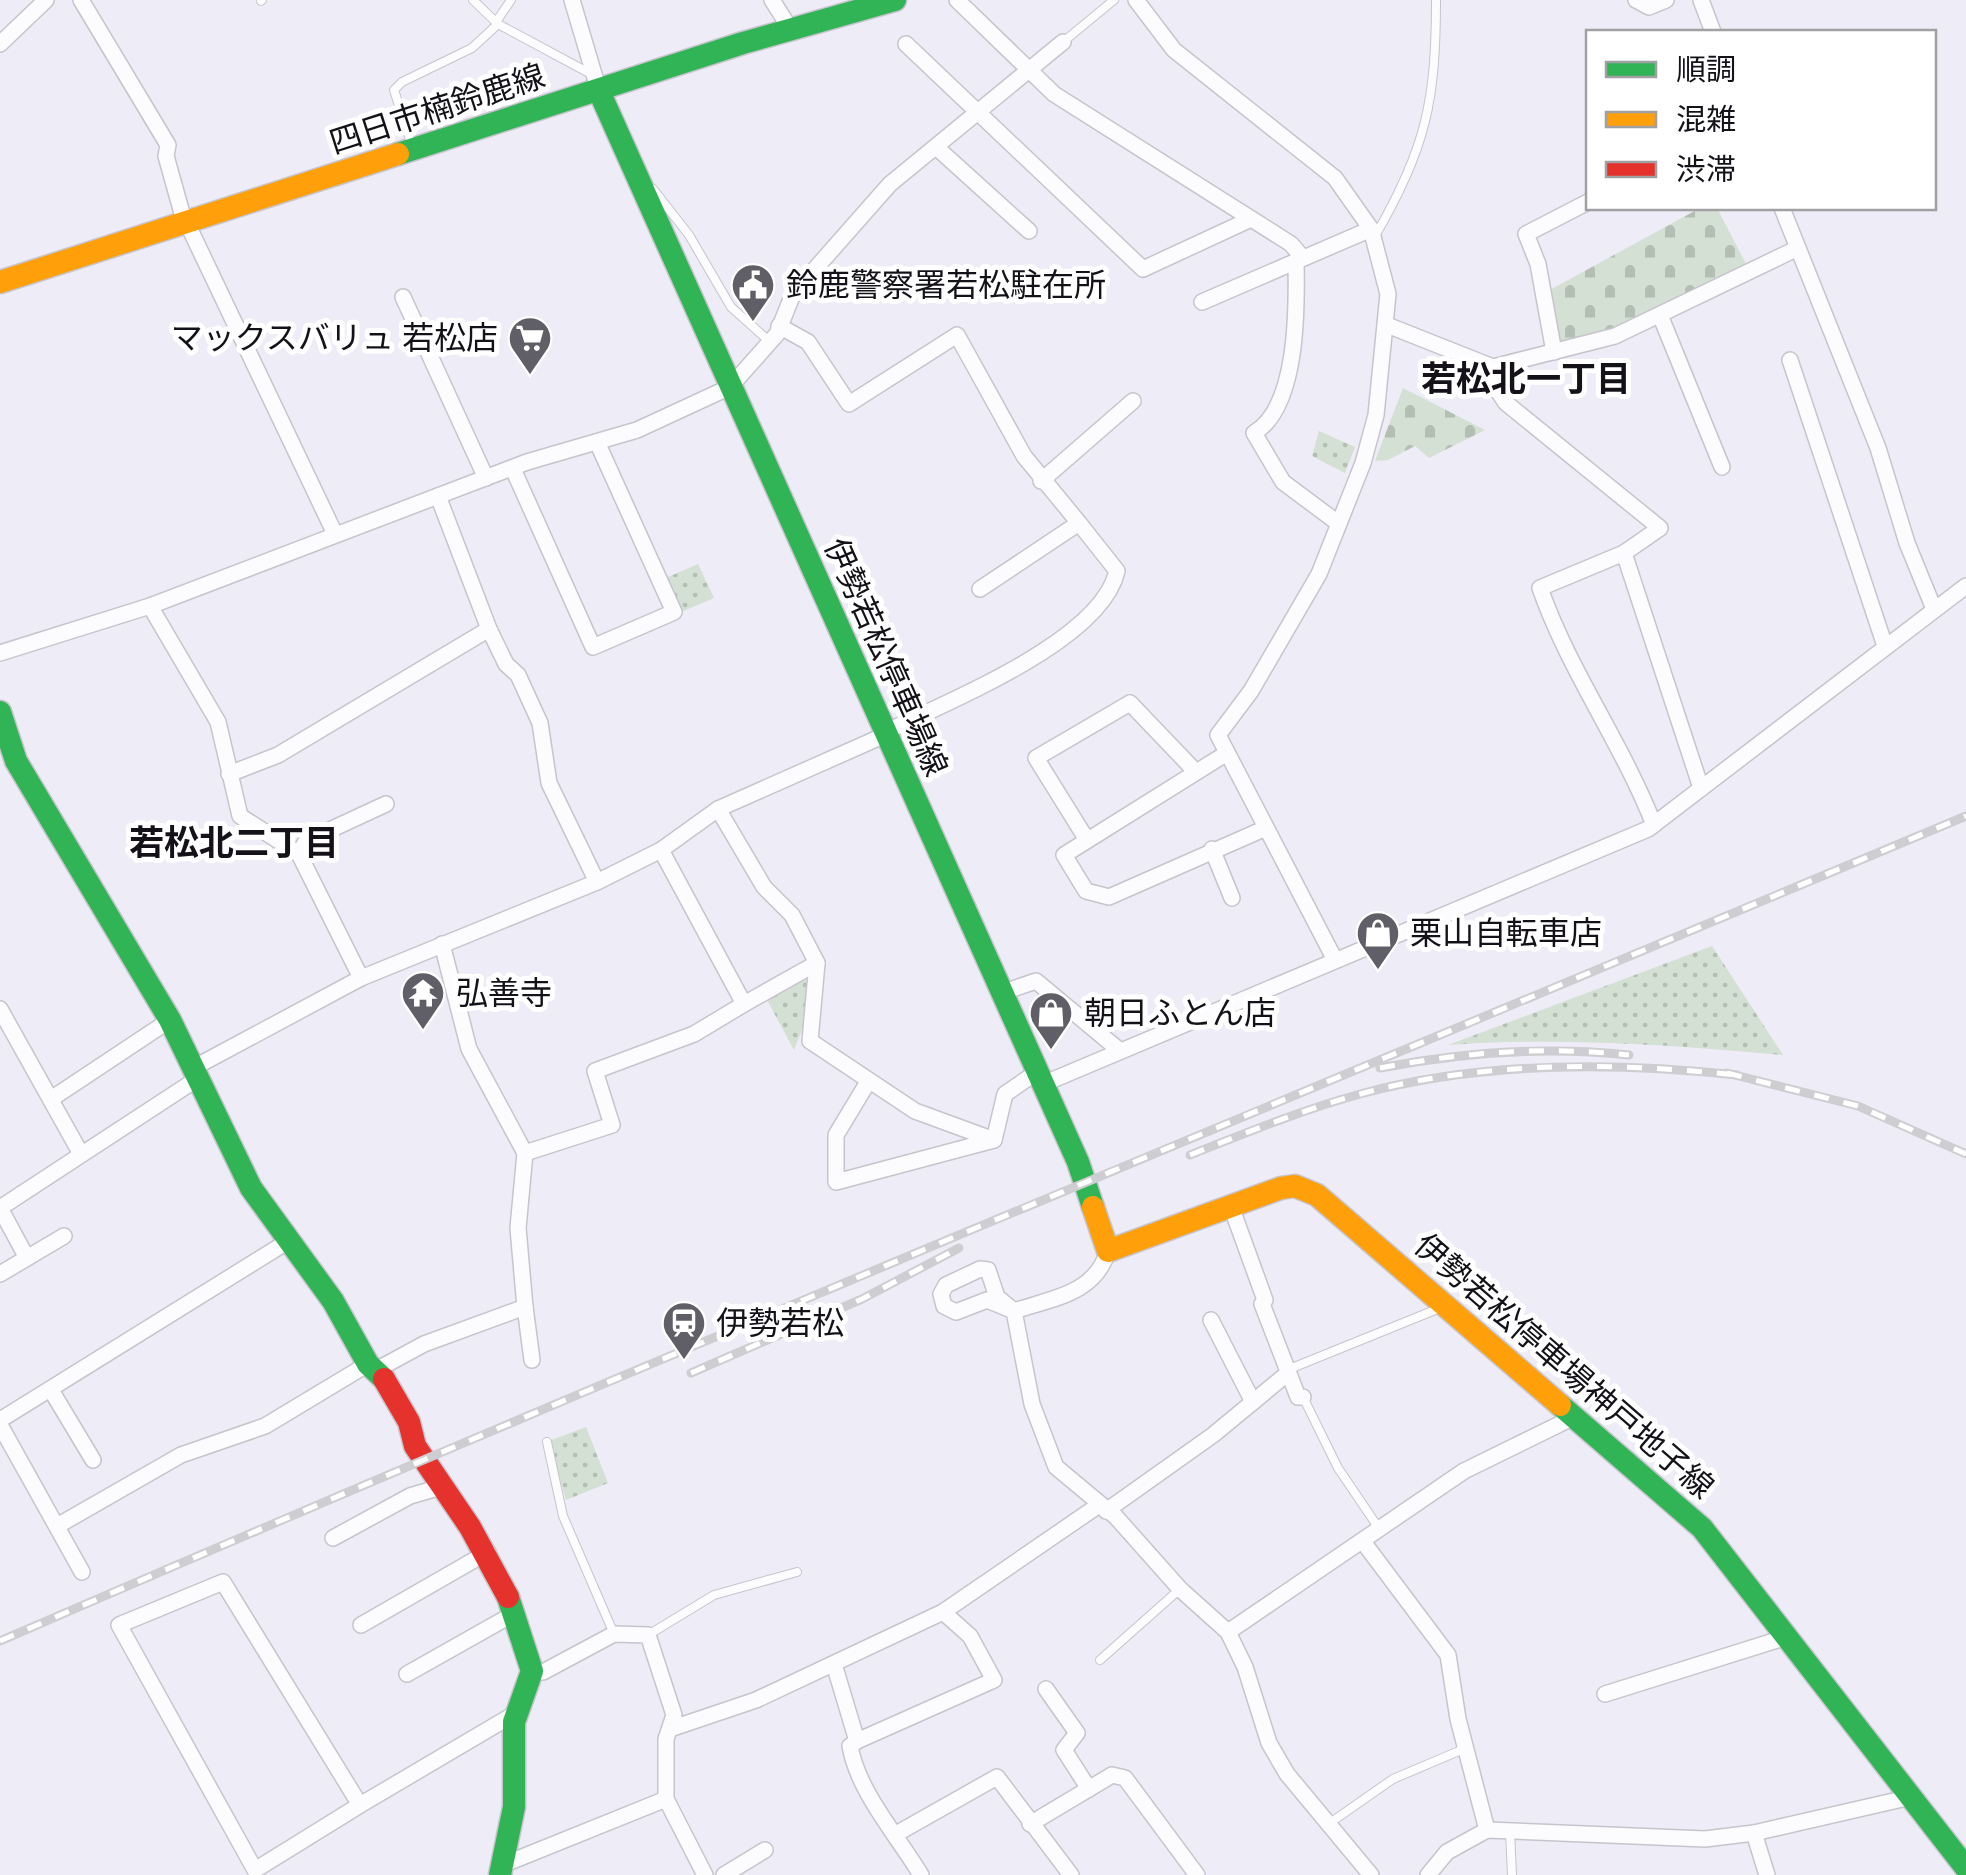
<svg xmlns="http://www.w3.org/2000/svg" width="1966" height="1875" font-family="Lato,'Noto Sans JP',sans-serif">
	<defs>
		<pattern id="green-dots" width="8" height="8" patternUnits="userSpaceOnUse" patternTransform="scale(2.5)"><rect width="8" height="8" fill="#d3e0d3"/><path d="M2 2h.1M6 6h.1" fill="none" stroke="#b4bfb4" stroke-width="1.8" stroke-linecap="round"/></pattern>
		<pattern id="cemetery-stones" width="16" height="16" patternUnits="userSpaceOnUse" patternTransform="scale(2.5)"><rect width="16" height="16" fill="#d3e0d3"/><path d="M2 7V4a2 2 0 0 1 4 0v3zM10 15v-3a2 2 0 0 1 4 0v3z" fill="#b4bfb4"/></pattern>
	</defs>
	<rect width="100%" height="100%" fill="#eeecf6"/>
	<g fill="url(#green-dots)">
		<polygon points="1319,431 1355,447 1345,473 1312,456"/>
		<polygon points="698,564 714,598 681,612 666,578"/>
		<path d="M1712,946L1783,1055C1671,1045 1561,1037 1448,1045Z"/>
		<polygon points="803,978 810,985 805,1022 794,1050 766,998"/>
		<polygon points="586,1427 608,1483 566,1500 549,1441"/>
	</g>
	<g fill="url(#cemetery-stones)">
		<polygon points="1700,208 1717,208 1747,266 1622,325 1556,344 1548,291"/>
		<polygon points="1403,388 1485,430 1429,458 1415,446 1388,460 1375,461"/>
	</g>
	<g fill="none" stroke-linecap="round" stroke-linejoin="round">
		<g stroke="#c6c4cc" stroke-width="10">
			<g id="lane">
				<polyline points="473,0 498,24 593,75"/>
				<polyline points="261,1 262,0"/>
				<polyline points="496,22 511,0"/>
				<polyline points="1063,42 1114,0"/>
				<polyline points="411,143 394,90 402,82 472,48 498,24"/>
				<polyline points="653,189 689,235 731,307 770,342"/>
				<path d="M1375,236C1426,149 1436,100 1436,0"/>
				<polyline points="1287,1370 1440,1308"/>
				<polyline points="1303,1397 1338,1468 1380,1530"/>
				<polyline points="547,1442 563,1516 614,1634"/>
				<polyline points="648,1635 714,1595 797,1572"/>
				<polyline points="1100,1660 1180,1589"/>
				<polyline points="1327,1825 1393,1779 1466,1748"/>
				<polyline points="1510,1831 1512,1875"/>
			</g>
		</g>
		<g stroke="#c6c4cc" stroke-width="18">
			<g id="street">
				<polyline points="81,0 168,145 166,156 185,224"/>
				<polyline points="572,0 599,91"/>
				<polyline points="772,0 791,30"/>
				<polyline points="957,0 1054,94 1291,244 1303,258"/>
				<polyline points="1136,0 1174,50 1335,178 1371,229 1388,294 1376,415 1363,463 1319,574 1251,691 1218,735 1334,958"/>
				<polyline points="1636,0 1649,7 1666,0"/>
				<polyline points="1701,0 1713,32"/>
				<polyline points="0,44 46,0"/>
				<polyline points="906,44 1143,269 1251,219"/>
				<polyline points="936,147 1029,231"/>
				<polyline points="1782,208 1878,448 1907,543 1934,609"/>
				<polyline points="187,223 335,534"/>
				<path d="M1296,261C1297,309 1298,407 1254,433L1283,482L1338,523"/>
				<polyline points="403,297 486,478"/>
				<polyline points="1202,302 1371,229"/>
				<polyline points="1660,315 1722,467"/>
				<polyline points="1387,325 1493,367 1615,336 1798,248"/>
				<polyline points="779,326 808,342 849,404 957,335 1024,456 1079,523"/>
				<polyline points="1554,352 1538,264 1526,234 1588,202"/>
				<polyline points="1790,360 1885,646"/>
				<path d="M1493,367V384L1506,403L1660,528L1624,553L1540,588C1569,671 1622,743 1654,825"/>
				<polyline points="513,469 593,647 674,612 597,442"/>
				<polyline points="1041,481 1133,401"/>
				<polyline points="438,496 489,629 506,664 518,675 540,723 549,783 597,882"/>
				<polyline points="1624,553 1701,788"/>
				<polyline points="150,606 218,722 240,816 299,854"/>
				<polyline points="0,653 150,606 527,462 637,430 730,387 777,334 793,294 890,184 1063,42"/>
				<path d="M884,733C945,702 1101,642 1117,571L1079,523L980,589"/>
				<polyline points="1227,753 1064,855 1086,891 1109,897 1266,828"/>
				<polyline points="229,774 278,755 489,629"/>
				<polyline points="718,809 764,887 792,915 817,963 744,1004"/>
				<polyline points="1087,840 1036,758 1130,703 1196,772"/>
				<polyline points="1212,849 1232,898"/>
				<polyline points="817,963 810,1041 915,1111 994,1140 1005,1094 1037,1072"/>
				<polyline points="361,978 299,854 306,841 386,804"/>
				<polyline points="1001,993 1036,981 1119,1050"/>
				<polyline points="0,1009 81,1154"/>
				<polyline points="195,1067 361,978 597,882 661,850 718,809 885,735"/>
				<polyline points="868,1082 836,1135 836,1182 994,1140"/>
				<polyline points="1043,1084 1648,829 1966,586"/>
				<polyline points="51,1099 170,1020"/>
				<polyline points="525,1153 612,1125 595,1071 694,1034 744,1004 661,850"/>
				<polyline points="0,1208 200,1077"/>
				<polyline points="0,1208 27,1258"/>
				<polyline points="1232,1209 1265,1300 1262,1304 1298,1397 1303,1397"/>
				<path d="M1108,1251C1095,1294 1053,1298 1014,1311L1032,1404L1056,1467L1116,1517L1180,1589L1228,1632L1245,1667L1269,1743L1287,1774L1371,1875"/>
				<polygon points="980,1269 988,1270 997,1297 1014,1311 987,1300 956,1312 944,1306 941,1294 946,1285"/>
				<polyline points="0,1274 64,1236"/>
				<polyline points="525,1307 532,1360"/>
				<polyline points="1211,1320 1253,1402"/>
				<polyline points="378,1369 424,1344 525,1307 518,1228 525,1153 469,1049 442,944"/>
				<polyline points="51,1390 93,1460"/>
				<polyline points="0,1420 290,1240"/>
				<polyline points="0,1425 82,1572"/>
				<polyline points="1106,1511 1213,1435 1288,1373"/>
				<polyline points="57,1526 181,1455 265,1426 368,1364"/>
				<polyline points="333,1538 410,1496 444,1486"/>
				<polyline points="1364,1543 1448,1655 1458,1719 1487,1830"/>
				<polygon points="223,1582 360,1805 255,1870 119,1625"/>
				<polyline points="361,1625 488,1552"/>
				<polyline points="1228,1632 1464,1471 1576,1416"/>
				<polyline points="834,1664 857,1741 994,1680 970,1636 943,1612"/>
				<polyline points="532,1671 543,1672 614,1634 648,1635 674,1715 666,1739 666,1799 705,1875"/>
				<polyline points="407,1674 515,1613"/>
				<polyline points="1046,1689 1077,1733 1064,1750 1089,1789"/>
				<polyline points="1605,1694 1787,1637"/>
				<polyline points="670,1729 756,1700 943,1612 1099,1505"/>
				<path d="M857,1741L850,1746C858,1792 897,1835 921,1875"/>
				<polyline points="360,1805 511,1716"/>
				<polyline points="1030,1824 1112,1775 1125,1778 1197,1875"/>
				<polyline points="1754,1833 1767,1875"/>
				<polyline points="896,1834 997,1777 1071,1875"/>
				<polyline points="500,1866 666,1799"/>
				<polyline points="724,1875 765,1850"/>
				<polyline points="1428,1875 1447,1852 1487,1830 1705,1839 1754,1833 1911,1797"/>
			</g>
		</g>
		<g stroke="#c6c4cc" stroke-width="25">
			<g id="fast">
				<polyline points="599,91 1078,1162 1093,1207"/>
				<polyline points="398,154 743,43 895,0"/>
				<polyline points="0,712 16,761 170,1020 251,1188 333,1301 368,1364 384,1379"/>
				<polyline points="1560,1405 1702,1528 1966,1868"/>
				<polyline points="500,1875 514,1807 514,1722 532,1671 508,1597"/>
			</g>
		</g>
		<g stroke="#c6c4cc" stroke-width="25">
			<g id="slow">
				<polyline points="0,282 398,154"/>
				<polyline points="1093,1207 1108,1251 1281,1188 1295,1186 1317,1195 1560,1405"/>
			</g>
		</g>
		<g stroke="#c6c4cc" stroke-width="25">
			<polyline id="jam" points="384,1379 409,1422 415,1446 470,1527 508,1597"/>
		</g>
		<use href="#lane" stroke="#fcfcfe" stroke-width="8"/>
		<use href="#street" stroke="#fcfcfe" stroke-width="15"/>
		<use href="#fast" stroke="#30b455" stroke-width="22"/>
		<use href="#slow" stroke="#ff9f0a" stroke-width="22"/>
		<use href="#jam" stroke="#e5322d" stroke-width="22"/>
		<g stroke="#cecdd1" stroke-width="9">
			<g id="rail">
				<path d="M1380,1068C1464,1052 1544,1046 1629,1055"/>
				<polyline points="1727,1073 1858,1106 1966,1154"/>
				<path d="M1190,1155C1248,1132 1304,1109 1364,1093C1484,1061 1614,1062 1737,1075"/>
				<polyline points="691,1373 862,1299 959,1248"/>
				<path d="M0,1641C653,1359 1310,1090 1966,816"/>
			</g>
		</g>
		<use href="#rail" stroke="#fff" stroke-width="5" stroke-dasharray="15" stroke-linecap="butt"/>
	</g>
	<defs>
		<g id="civic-pin" transform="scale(2.25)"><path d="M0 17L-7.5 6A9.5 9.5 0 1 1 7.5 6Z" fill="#605e66" stroke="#fff"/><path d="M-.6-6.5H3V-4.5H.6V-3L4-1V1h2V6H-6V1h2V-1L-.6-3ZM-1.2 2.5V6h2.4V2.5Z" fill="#fff"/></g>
		<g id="supermarket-pin" transform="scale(2.25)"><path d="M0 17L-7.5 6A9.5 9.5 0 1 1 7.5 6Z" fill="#605e66" stroke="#fff"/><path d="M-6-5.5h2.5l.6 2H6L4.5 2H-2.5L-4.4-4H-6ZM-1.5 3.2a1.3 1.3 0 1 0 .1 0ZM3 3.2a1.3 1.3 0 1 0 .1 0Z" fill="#fff"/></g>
		<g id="shop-pin" transform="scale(2.25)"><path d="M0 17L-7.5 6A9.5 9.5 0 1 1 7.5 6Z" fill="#605e66" stroke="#fff"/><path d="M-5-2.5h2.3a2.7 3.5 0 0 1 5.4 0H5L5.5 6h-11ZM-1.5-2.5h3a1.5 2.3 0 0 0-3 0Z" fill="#fff"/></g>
		<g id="temple-pin" transform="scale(2.25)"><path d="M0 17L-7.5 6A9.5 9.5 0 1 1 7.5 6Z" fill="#605e66" stroke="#fff"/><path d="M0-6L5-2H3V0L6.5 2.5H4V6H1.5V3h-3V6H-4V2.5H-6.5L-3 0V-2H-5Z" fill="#fff"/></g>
		<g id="station-pin" transform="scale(2.25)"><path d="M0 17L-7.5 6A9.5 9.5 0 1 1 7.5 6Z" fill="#605e66" stroke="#fff"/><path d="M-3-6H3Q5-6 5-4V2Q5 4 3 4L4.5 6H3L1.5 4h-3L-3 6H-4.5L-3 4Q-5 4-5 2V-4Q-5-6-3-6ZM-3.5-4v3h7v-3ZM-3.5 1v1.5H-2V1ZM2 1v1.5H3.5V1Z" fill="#fff"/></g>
	</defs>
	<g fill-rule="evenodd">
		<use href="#civic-pin" x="753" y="285"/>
		<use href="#supermarket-pin" x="530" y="338"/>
		<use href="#shop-pin" x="1378" y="933"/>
		<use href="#temple-pin" x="423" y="993"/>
		<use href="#shop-pin" x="1051" y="1013"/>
		<use href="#station-pin" x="684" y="1323"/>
	</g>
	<g text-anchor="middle" stroke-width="10" stroke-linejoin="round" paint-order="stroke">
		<g font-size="32" fill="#141218" stroke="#fff">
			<text transform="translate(437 109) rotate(-18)" y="11">四日市楠鈴鹿線</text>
			<text transform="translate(886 657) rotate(66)" y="11">伊勢若松停車場線</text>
			<text transform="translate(1564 1366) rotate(41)" y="11">伊勢若松停車場神戸地子線</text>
		</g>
		<g font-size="32" fill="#141218" stroke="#fff" text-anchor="start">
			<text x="786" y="296">鈴鹿警察署若松駐在所</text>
			<text x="498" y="349" text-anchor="end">マックスバリュ 若松店</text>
			<text x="1410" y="944">栗山自転車店</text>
			<text x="456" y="1004">弘善寺</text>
			<text x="1084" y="1024">朝日ふとん店</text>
			<text x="716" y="1334">伊勢若松</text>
		</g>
		<g font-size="35" font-weight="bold" fill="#141218" stroke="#fff">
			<text x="1526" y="391">若松北一丁目</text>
			<text x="234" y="855">若松北二丁目</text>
		</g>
	</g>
	<rect x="1586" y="30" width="350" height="180" fill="#ffffff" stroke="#a1a0a3" stroke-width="2.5"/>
	<rect x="1606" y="62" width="50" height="15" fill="#30b455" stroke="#a1a0a3" stroke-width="2.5"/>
	<text x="1676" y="80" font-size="30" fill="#141218">順調</text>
	<rect x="1606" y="112" width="50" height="15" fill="#ff9f0a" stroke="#a1a0a3" stroke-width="2.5"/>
	<text x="1676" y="130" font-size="30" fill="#141218">混雑</text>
	<rect x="1606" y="162" width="50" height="15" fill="#e5322d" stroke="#a1a0a3" stroke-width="2.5"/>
	<text x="1676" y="180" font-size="30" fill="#141218">渋滞</text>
</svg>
